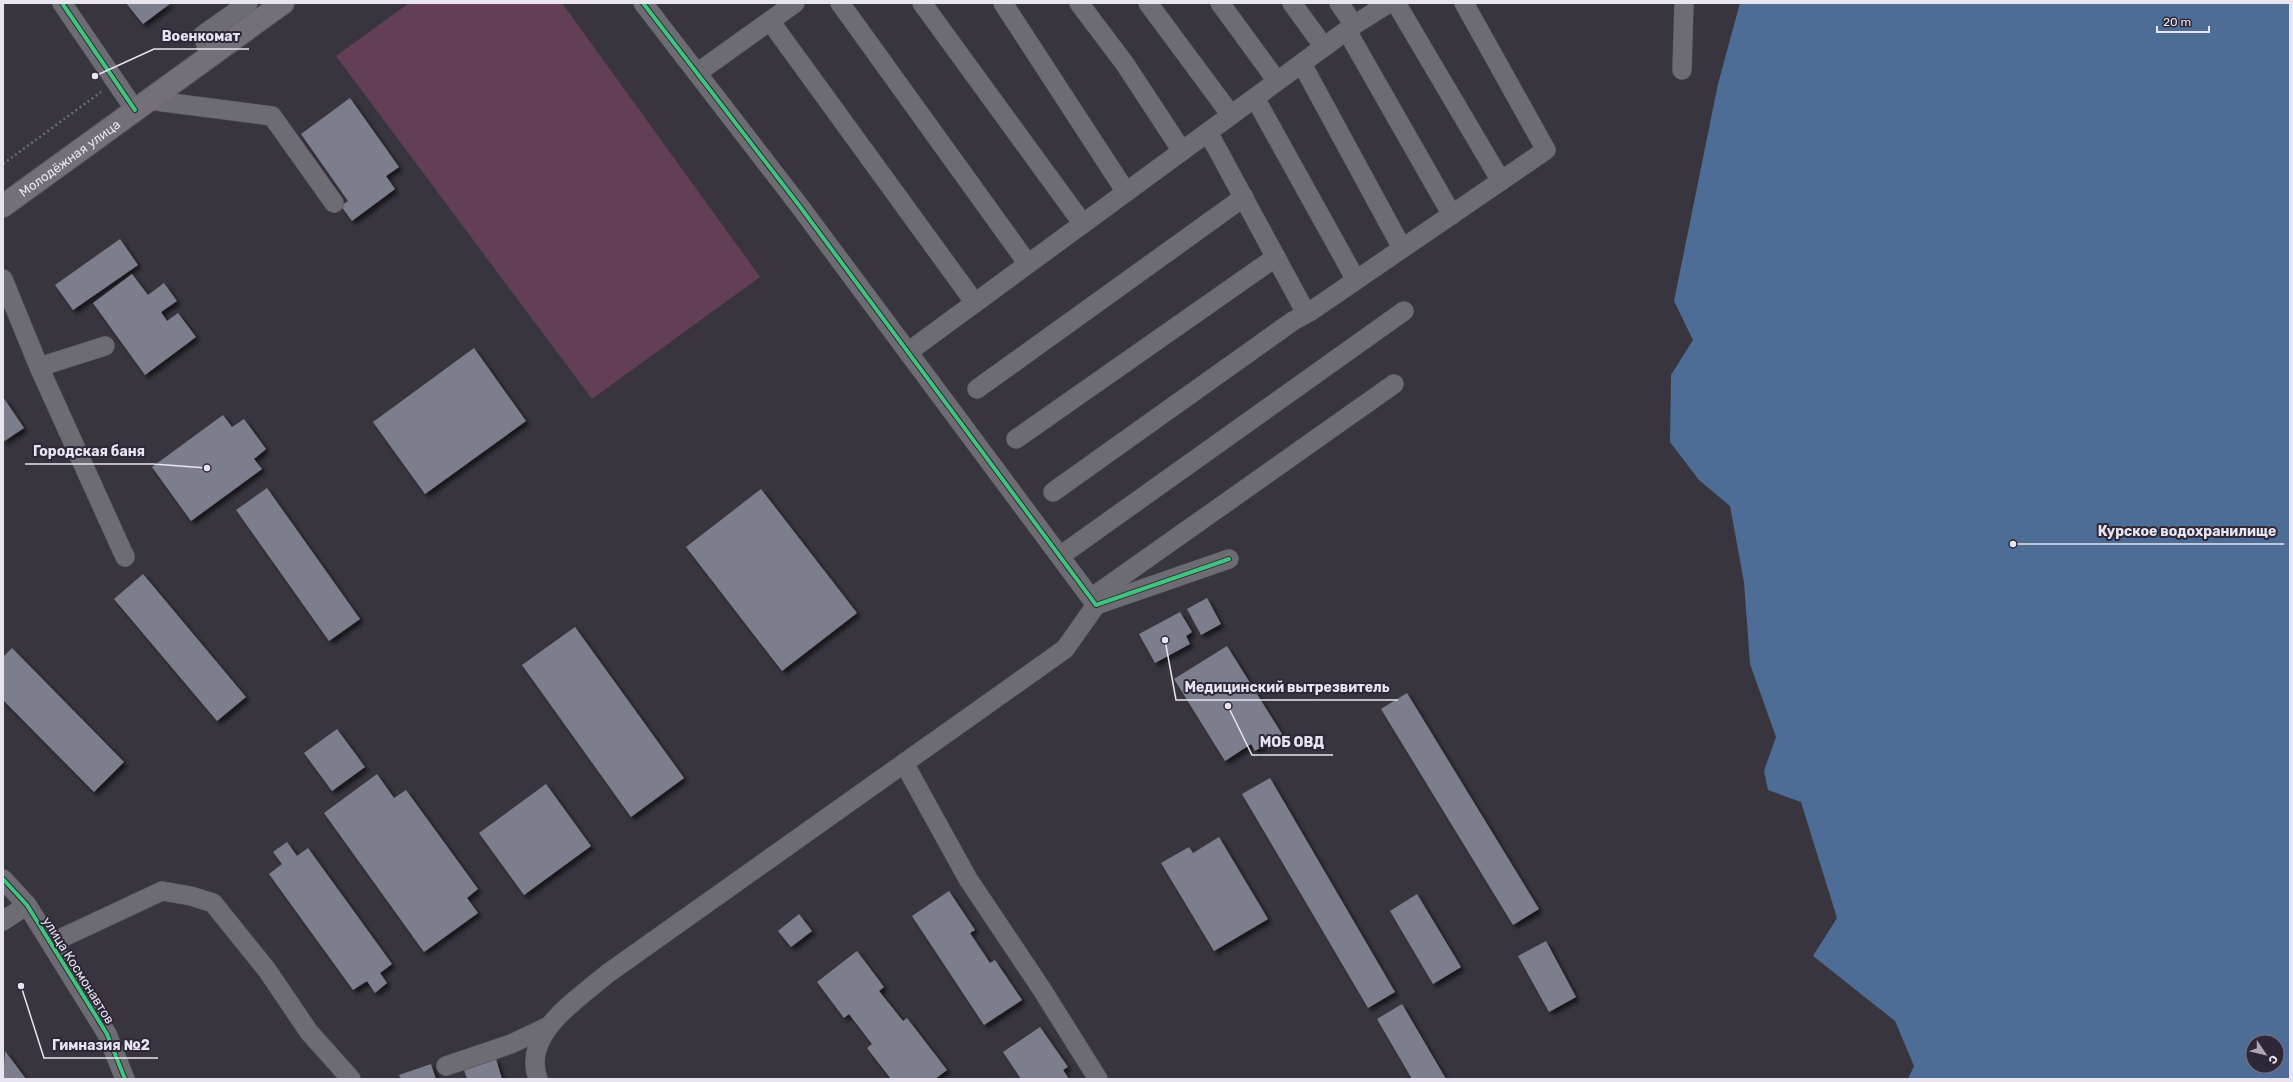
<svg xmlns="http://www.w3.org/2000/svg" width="2293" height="1082" font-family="Rubik,sans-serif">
	<defs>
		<filter id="shadow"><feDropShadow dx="3.5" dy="3.5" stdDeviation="2" flood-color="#0009"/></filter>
	</defs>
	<rect width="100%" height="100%" fill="#38353e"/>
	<polygon fill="#633f55" points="409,3 562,3 760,277 592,399 336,56"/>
	<path fill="#4d6d96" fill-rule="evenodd" d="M1740,3H2290V1079H1908L1914,1066L1895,1021L1813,956L1837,918L1801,802L1768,790L1764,771L1776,737L1750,664L1744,582L1730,506L1699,480L1670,442L1671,375L1693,340L1674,301L1718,84ZM2253,1042H2277V1066H2253Z"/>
	<g fill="#7d7e8d" filter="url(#shadow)">
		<polygon points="126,3 171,3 143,24"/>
		<polygon points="350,98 399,167 386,176 395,189 352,221 341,206 348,201 301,134"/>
		<polygon points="120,239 138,265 73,310 55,285"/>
		<polygon points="132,274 148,295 164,283 177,301 161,312 167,321 178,313 196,337 145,375 93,303"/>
		<polygon points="474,348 526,421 425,494 373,422"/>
		<polygon points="3,397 24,428 3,442"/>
		<polygon points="223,415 232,427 244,419 266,449 254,459 262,469 191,521 152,467"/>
		<polygon points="267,488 360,619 329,641 236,510"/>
		<polygon points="761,489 857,613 782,671 686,547"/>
		<polygon points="143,574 246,697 217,721 114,599"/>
		<polygon points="1207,598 1221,624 1201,635 1187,609"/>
		<polygon points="1180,612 1192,632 1186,636 1190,644 1155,663 1139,634"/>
		<polygon points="575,627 684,778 631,817 522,665"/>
		<polygon points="1227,646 1282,734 1255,751 1251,744 1225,761 1174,679"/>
		<polygon points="12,648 124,762 94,792 3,700 3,657"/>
		<polygon points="1407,693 1539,909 1513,925 1381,709"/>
		<polygon points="337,729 365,767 332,791 304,753"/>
		<polygon points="377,774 394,798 406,790 478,889 467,898 478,913 424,952 324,813"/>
		<polygon points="1270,778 1395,992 1368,1008 1242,794"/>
		<polygon points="546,784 591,846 524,895 479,833"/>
		<polygon points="1219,837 1268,919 1214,951 1161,863 1189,847 1193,853"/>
		<polygon points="287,842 297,856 308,848 392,964 380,973 387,983 375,993 367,981 353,990 269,874 282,864 273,852"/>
		<polygon points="949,891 975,930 970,933 990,963 995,960 1022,1000 984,1025 912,916"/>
		<polygon points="1417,894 1461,967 1433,984 1390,911"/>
		<polygon points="799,914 812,931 791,947 778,931"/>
		<polygon points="1546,941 1576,997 1549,1012 1518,956"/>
		<polygon points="857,951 884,987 879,991 903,1021 907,1018 947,1070 935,1079 891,1079 867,1048 872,1044 849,1014 844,1018 817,982"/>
		<polygon points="1402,1004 1446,1079 1412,1079 1377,1019"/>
		<polygon points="1040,1027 1068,1067 1063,1070 1069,1079 1021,1079 1003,1052"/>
		<polygon points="5,1051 26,1079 3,1079"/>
		<polygon points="496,1059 502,1079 467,1079 464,1070"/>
		<polygon points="431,1064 436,1079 401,1079 399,1075"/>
	</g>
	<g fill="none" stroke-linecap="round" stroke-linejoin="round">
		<g stroke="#555259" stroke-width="20">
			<g id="minor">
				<polyline points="62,3 135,110"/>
				<polyline points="643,3 798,204 1096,605 1229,559"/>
				<polyline points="840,3 1028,264"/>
				<polyline points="922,3 1083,224"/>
				<polyline points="1003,3 1126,192"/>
				<polyline points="1079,3 1125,64 1182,151"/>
				<polyline points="1148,3 1231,115"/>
				<polyline points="1220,3 1277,81"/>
				<polyline points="1292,3 1324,47"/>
				<polyline points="1396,3 1501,181"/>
				<polyline points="770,21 975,303"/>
				<polyline points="1354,25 1389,3"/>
				<polyline points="1347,31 1452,215"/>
				<polyline points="209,56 203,35 248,3"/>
				<polyline points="1302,64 1402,248"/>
				<polyline points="1682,70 1684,3"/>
				<polyline points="697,73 795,3"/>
				<polyline points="1255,98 1356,280"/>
				<polyline points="148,100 272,116 334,203"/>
				<polyline points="1208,132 1306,313"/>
				<polyline points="3,279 39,367 125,557"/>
				<polyline points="908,352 1354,25 1339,3"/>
				<polyline points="39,367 105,346"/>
				<polyline points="977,389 1244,197"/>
				<polyline points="1016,439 1276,257"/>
				<polyline points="1053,492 1293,321 1311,311 1546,150 1464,3"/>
				<polyline points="1060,556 1404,311"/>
				<polyline points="1091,598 1394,384"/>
				<polyline points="904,763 968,879 1041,988 1098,1079"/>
				<polyline points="3,879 27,905 107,1034 125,1079"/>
				<polyline points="3,921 27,905"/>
				<polyline points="51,943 162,891 191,896 213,903 267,970 309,1032 351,1079"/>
				<polyline points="446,1066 511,1044 547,1027"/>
				<path d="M538,1079C521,1034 578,999 607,974L1065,649L1096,605"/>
			</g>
		</g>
		<g stroke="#555259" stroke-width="24">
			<g id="major">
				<path id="s1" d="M3,206L283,3"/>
			</g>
		</g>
		<polyline stroke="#6f6d74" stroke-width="2.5" stroke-dasharray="2 3" stroke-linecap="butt" points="3,164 101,92"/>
		<use href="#minor" stroke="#6e6c73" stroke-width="19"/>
		<use href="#major" stroke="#746f79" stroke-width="22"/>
		<g stroke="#2d2738" stroke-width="6">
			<g id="cycleway">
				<polyline points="62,3 135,110"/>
				<polyline points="643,3 798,204 1096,605 1229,559"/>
				<polyline points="3,879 27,905 107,1034 125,1079"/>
			</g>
		</g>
		<use href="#cycleway" stroke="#40c37c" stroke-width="4"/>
	</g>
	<g text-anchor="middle" stroke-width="4" stroke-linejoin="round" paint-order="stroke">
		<g font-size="13" fill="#e8e5f0" stroke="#2d2738">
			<text dy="5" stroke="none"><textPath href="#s1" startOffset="82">Молодёжная улица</textPath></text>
			<text transform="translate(79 970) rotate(58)" y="5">улица Космонавтов</text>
		</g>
	</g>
	<path fill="none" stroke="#e8e5f0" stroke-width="1.5" d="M95 76L154 49H249M207 468L153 464H25M2013 544L2090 544H2284M1165 640L1176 700H1398M1228 706L1252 755H1333M21 986L44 1058H158"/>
	<g fill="#e8e5f0" stroke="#2d2738" stroke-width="1.5">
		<circle cx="95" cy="76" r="4"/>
		<circle cx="207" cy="468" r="4"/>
		<circle cx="2013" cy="544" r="4"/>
		<circle cx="1165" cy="640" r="4"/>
		<circle cx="1228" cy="706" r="4"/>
		<circle cx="21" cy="986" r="4"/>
	</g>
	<g font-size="14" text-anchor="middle" font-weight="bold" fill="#e8e5f0" stroke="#2d2738" stroke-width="4" stroke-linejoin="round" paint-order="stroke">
		<text x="201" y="41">Военкомат</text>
		<text x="89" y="456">Городская баня</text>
		<text x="2187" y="536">Курское водохранилище</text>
		<text x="1287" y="692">Медицинский вытрезвитель</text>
		<text x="1292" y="747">МОБ ОВД</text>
		<text x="101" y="1050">Гимназия №2</text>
	</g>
	<rect width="2293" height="1082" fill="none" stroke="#e8e5f0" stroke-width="8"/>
	<g transform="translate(2265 1054) rotate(125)"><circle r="19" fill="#2d2738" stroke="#787382"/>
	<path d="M0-3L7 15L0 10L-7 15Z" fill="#aaa7b2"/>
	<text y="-6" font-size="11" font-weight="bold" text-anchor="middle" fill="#e8e5f0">С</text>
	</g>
	<path d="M2157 26v6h52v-6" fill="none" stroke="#e8e5f0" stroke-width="2"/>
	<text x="2163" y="26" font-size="12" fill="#e8e5f0" stroke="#2d2738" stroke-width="3" paint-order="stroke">20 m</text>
</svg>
